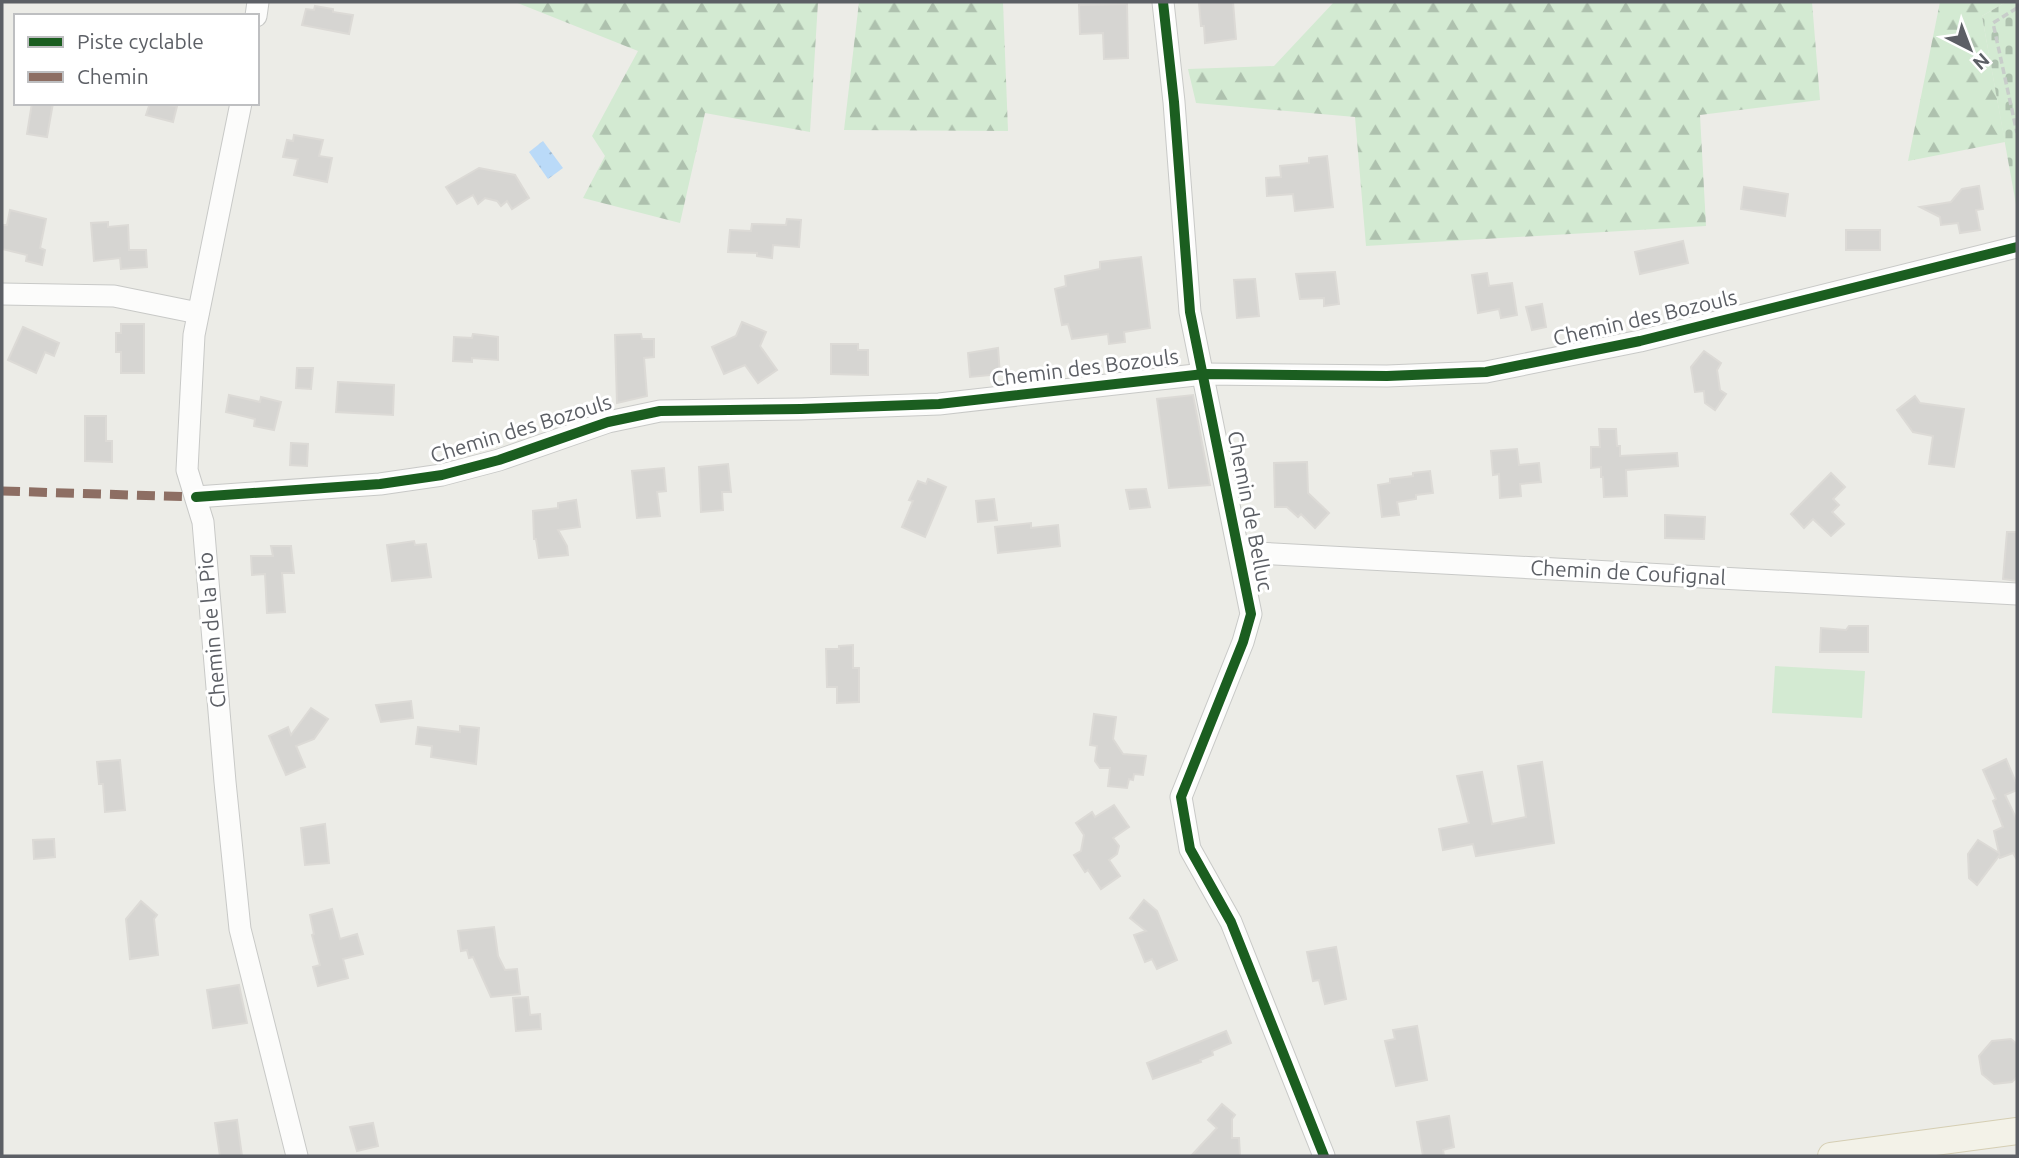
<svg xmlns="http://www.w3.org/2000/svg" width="2019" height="1158" font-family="Ubuntu,sans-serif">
	<defs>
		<pattern id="forest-firs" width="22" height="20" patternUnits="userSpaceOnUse" patternTransform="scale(1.75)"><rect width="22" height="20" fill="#d3ead2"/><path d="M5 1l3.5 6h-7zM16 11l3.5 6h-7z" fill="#aec1ae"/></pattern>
		<pattern id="cemetery-stones" width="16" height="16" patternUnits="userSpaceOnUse" patternTransform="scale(1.75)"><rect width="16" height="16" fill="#d3ead2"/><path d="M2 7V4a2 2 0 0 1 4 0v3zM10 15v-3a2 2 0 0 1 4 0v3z" fill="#aec1ae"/></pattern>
		<pattern id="water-ripples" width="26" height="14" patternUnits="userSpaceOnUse" patternTransform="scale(1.75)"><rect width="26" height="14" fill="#badaf8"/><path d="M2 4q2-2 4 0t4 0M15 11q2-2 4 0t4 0" fill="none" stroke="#9ab4cc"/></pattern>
	</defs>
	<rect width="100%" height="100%" fill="#ecece7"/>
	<g fill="url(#forest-firs)">
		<polygon points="515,2 818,2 810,132 705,113 680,223 583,198 605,156 592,136 638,51"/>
		<polygon points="859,2 1003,2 1008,131 844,130"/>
		<polygon points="1334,2 1812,2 1820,100 1700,115 1706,226 1366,246 1355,117 1196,103 1188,69 1274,66"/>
		<polygon points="1940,2 2006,2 1982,16 2005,142 1908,161"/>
	</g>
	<polygon fill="url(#cemetery-stones)" points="2006,2 2017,2 2017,210 1982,16"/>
	<polygon fill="#d3ead2" points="1775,666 1865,671 1862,718 1772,713"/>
	<polygon fill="url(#water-ripples)" points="543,141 563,168 548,179 529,152"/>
	<g fill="#d6d5d2" stroke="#dcdad6" stroke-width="2">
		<polygon points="1233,2 1236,39 1205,43 1204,26 1201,26 1199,3"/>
		<polygon points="1127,4 1128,58 1104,59 1103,33 1080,34 1079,5"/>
		<polygon points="315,6 333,9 333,12 353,15 349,34 302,25 306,9 314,10"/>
		<polygon points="32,103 53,103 47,137 27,134"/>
		<polygon points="150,103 177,106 173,122 146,115"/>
		<polygon points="294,135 323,140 319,156 332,158 327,182 294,175 298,159 283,157 287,140 293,141"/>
		<polygon points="1327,156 1333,207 1295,211 1293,194 1267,196 1266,178 1281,177 1280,166 1309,163 1309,158"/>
		<polygon points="479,168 515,175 529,198 512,209 507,201 501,206 497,201 485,198 478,204 473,195 457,204 446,187"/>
		<polygon points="1979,186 1983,209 1976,210 1980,230 1960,233 1958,223 1941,225 1940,217 1920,207 1951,202 1962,189"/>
		<polygon points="1744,187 1788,194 1785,216 1741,209"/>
		<polygon points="10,210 46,219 40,248 45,250 42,265 26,261 27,255 2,249 2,225 7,225"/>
		<polygon points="787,219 801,220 799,247 773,245 772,258 757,256 757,253 728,252 730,230 751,231 752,224 786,225"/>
		<polygon points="108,222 108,227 128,225 129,250 146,250 147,267 121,269 120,258 94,261 91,223"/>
		<rect x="1846" y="230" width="34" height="20"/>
		<polygon points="1683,241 1688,263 1640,274 1635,252"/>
		<polygon points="1141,257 1150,328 1124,332 1125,342 1109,344 1108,334 1072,339 1068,324 1062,325 1055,289 1066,286 1065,276 1100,269 1100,262"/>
		<polygon points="1335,272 1339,304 1324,306 1324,298 1300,299 1296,274"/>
		<polygon points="1487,273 1489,286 1512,283 1517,315 1501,318 1499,309 1478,313 1472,275"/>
		<polygon points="1255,279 1259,316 1237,318 1234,280"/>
		<polygon points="1542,304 1546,327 1532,330 1526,307"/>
		<polygon points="742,322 766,332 760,346 777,370 758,383 745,365 724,374 712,347 736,336"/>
		<polygon points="121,324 144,324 144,373 121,373 121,352 116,352 116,333 121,333"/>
		<polygon points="23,327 59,343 54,356 45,352 36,373 8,360"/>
		<polygon points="473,334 498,337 498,360 472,358 472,362 453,361 454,337 472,338"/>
		<polygon points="641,334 642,339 654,339 654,357 644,358 647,396 617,403 615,335"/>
		<polygon points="831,344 858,344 858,350 868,350 868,375 831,374"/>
		<polygon points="998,348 1000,374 970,377 968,353"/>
		<polygon points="1704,351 1721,363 1717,370 1720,390 1726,394 1715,410 1705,403 1704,391 1695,392 1691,367"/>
		<polygon points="297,368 313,368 311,389 296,388"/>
		<polygon points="338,382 394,385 393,415 336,412"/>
		<polygon points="229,395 260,402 261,397 281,402 274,430 254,426 255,419 226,412"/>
		<polygon points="1193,395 1210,485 1169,488 1157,399"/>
		<polygon points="1915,396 1920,403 1964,409 1954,467 1929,464 1933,436 1913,432 1897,410"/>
		<polygon points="85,416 106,416 106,441 112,441 112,462 85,461"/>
		<polygon points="1599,429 1616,429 1617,446 1620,446 1620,456 1677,453 1678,466 1626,470 1627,496 1604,497 1603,477 1601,477 1601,467 1591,468 1591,447 1600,447"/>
		<polygon points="291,443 308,444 307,466 290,465"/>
		<polygon points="1517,449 1519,465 1539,463 1541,482 1520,484 1521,496 1500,498 1499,474 1493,475 1491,451"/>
		<polygon points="1307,462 1308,493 1329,513 1315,528 1301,514 1298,517 1287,507 1275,507 1274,463"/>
		<polygon points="728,464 731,492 722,492 723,510 701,512 699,467"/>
		<polygon points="664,468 666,491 657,492 660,516 637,518 632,471"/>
		<polygon points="1430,471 1433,493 1416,495 1416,499 1397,502 1399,515 1382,517 1378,485 1390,483 1390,479 1413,476 1413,473"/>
		<polygon points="1831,473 1845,487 1833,499 1839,505 1832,512 1844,524 1831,536 1813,519 1804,528 1791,514"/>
		<polygon points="928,479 946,487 925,537 902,527 913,501 909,500 918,481 926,484"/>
		<polygon points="1146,489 1150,507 1130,509 1126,490"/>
		<polygon points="994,499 997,520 978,522 976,501"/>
		<polygon points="576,500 580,527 558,530 567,546 568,555 539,558 536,539 534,539 533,511 558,508 558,503"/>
		<polygon points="1665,515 1705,517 1704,539 1665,538"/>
		<polygon points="1031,523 1031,528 1058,525 1060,546 998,553 995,527"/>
		<polygon points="2007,532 2017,532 2017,581 2003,579"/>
		<polygon points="414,541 415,545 426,544 431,577 392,581 387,545"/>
		<polygon points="271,546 291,546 294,573 282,573 285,612 267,613 265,574 252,575 251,556 273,556"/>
		<polygon points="1849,626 1868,626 1868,652 1820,652 1821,628 1846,630"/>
		<polygon points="853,645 853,668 859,668 859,702 837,703 837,687 827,687 826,649 839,649 839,646"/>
		<polygon points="411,701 413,718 381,722 376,705"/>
		<polygon points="311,708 328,719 314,739 296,746 305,767 286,775 269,736 288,727 291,735"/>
		<polygon points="1094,714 1116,717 1113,739 1123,754 1146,756 1143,775 1134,774 1133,780 1129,779 1127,788 1108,786 1110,768 1100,768 1095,761 1097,746 1090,745"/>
		<polygon points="460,726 479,728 476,764 431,757 432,746 416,744 418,727 460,732"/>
		<polygon points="2006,759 2017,785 2017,790 2005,795 2017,820 2017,860 2013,853 2000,858 1999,856 1977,885 1969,878 1968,854 1978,840 1999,853 1994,831 2003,827 1993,801 1996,799 1983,770"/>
		<polygon points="120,760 125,810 105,812 103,784 99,784 97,762"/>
		<polygon points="1542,762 1554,843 1476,856 1473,844 1443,850 1439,829 1469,823 1457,776 1482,772 1492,824 1526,817 1518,766"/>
		<polygon points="1114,805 1129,827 1113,838 1119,846 1117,854 1109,860 1120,876 1101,889 1088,870 1085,872 1074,855 1081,851 1084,835 1076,823 1092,812 1095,817"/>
		<polygon points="325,824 329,863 305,865 301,828"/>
		<polygon points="54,839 55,857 34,859 33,840"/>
		<polygon points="1144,900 1157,911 1177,960 1157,969 1152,959 1145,962 1134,935 1146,931 1130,918"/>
		<polygon points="141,901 157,915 154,919 158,955 130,959 126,919"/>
		<polygon points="332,909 340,939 357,934 363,954 343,959 348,978 318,986 313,967 320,965 312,935 314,934 310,915"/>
		<polygon points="494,927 498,956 505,970 517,969 520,994 491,997 473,957 469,958 467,950 461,951 458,931"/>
		<polygon points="1336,947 1346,999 1325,1004 1319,980 1313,981 1307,952"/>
		<polygon points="239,985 247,1023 213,1028 207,990"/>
		<polygon points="528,997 530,1015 540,1014 541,1029 516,1031 513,998"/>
		<polygon points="1417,1026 1427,1080 1396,1086 1385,1041 1395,1039 1393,1030"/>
		<polygon points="1226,1031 1231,1043 1212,1051 1213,1055 1200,1060 1201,1062 1153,1079 1147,1063"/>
		<polygon points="2011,1039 2017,1044 2017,1077 2012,1082 1994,1084 1982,1074 1979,1056 1992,1041"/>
		<polygon points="1222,1104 1235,1115 1232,1119 1232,1138 1239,1138 1240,1156 1191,1156 1217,1128 1208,1120"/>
		<polygon points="1449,1116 1454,1147 1443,1150 1444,1156 1423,1156 1417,1122"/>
		<polygon points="237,1120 242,1156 220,1156 215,1123"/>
		<polygon points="373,1123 378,1146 357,1151 350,1127"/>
	</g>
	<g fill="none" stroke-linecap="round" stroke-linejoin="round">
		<g stroke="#c8c9c7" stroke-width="23">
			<g id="minor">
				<polyline points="1163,2 1174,102 1190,312 1251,614 1243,642 1181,797 1190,849 1231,922 1324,1156"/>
				<polyline points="256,16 258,2"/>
				<polyline points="241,103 194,335 187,470 203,522 225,782 240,929 297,1156"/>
				<polyline points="2,294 114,296 198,313"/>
				<polyline points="196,497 380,484 442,475 499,460 608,422 660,411 801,409 939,404 1204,374 1387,376 1486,372 1640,341 2017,247"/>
				<polyline points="1239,552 2017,594"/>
			</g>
		</g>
		<g stroke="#d5ceb3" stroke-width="28">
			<polyline id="major" points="1831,1156 2017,1131"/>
		</g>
		<polyline stroke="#c8cdca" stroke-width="3.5" stroke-dasharray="7 3.5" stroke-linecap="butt" points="2017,8 1993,23 2017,133"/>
		<use href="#minor" stroke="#fcfcfb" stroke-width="21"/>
		<use href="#major" stroke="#f3f2e8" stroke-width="26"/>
		<polyline stroke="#8d6e63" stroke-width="9" stroke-dasharray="18 9" stroke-linecap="butt" points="2,491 196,497"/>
		<g stroke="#fff" stroke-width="15">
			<g id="cycleway">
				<polyline points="1163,2 1174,102 1190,312 1251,614 1243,642 1181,797 1190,849 1231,922 1324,1156"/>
				<polyline points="196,497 380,484 442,475 499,460 608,422 660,411 801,409 939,404 1204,374 1387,376 1486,372 1640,341 2017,247"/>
			</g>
		</g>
		<use href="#cycleway" stroke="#1b5e20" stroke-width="10"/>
	</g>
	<g text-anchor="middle" stroke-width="6" stroke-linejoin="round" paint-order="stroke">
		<g font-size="21" fill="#5c5f65" stroke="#fff">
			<text transform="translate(1645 318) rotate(-13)" y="7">Chemin des Bozouls</text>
			<text transform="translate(1085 368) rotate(-7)" y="7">Chemin des Bozouls</text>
			<text transform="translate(521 429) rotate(-17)" y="7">Chemin des Bozouls</text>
			<text transform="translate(1250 511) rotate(79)" y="7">Chemin de Belluc</text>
			<text transform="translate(1628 573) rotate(3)" y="7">Chemin de Coufignal</text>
			<text transform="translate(212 630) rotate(-95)" y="7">Chemin de la Pio</text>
		</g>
	</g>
	<rect width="2019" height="1158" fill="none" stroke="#5c5f65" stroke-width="7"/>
	<rect x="14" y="14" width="245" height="91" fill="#ffffff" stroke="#bebfc1" stroke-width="2"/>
	<rect x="28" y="37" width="35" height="10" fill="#1b5e20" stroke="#bebfc1" stroke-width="2"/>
	<text x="77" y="49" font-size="21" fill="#5c5f65">Piste cyclable</text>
	<rect x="28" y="72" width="35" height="10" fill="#8d6e63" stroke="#bebfc1" stroke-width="2"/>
	<text x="77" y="84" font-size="21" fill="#5c5f65">Chemin</text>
	<g transform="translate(1970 49) rotate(138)" stroke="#ffffff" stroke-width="5" paint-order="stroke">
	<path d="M0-5L12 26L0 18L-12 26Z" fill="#5c5f65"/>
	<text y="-10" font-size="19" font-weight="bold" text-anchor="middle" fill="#5c5f65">N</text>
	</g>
</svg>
